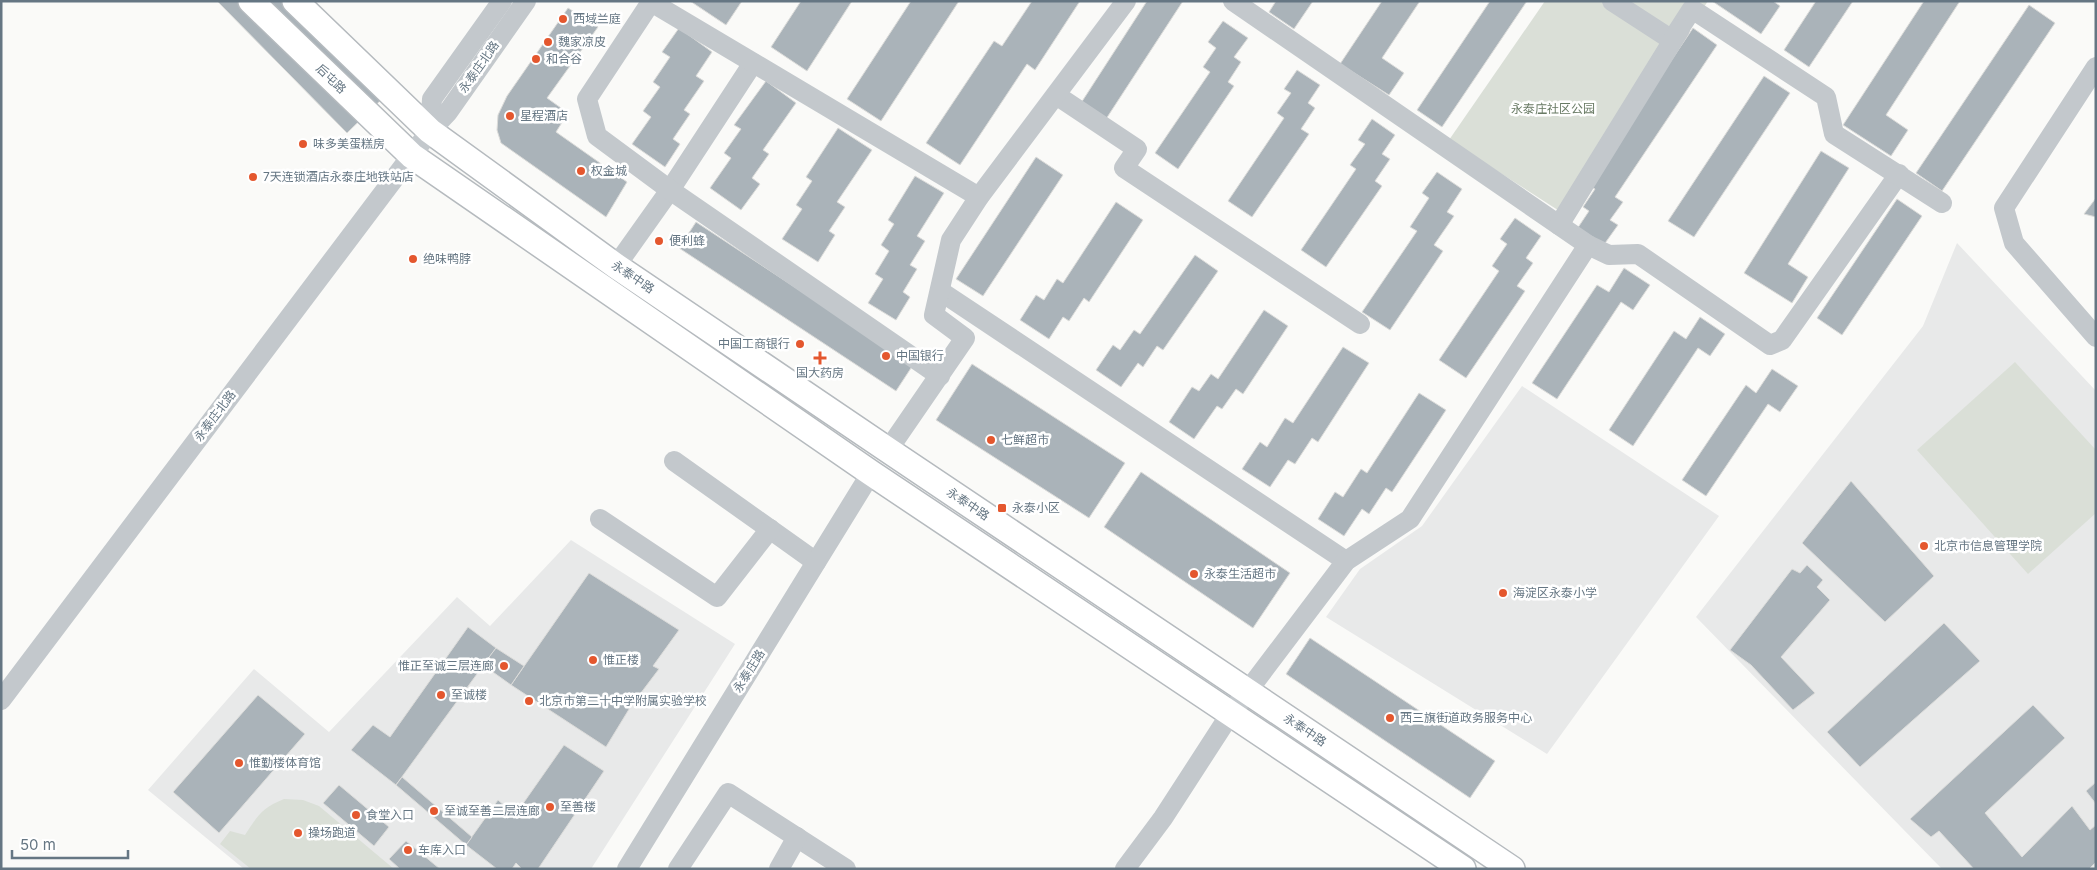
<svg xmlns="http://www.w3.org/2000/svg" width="2097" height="870" font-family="Inter,'Noto Sans SC',sans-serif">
	<rect width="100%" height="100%" fill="#fafaf8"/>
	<g fill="#e8e9e9">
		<polygon points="1957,243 2096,391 2096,869 1942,869 1696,617 1923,326"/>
		<polygon points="1522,386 1719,516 1547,754 1326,617 1360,569 1422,526"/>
		<polygon points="571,540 735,644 591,869 244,869 148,790 254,669 329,732 457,597 490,626"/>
	</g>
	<g fill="#dadfd7">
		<polygon points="1545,1 1708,1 1564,214 1449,140"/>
		<polygon points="2015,362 2096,450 2096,513 2028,574 1917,450"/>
		<path d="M284,799L303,800L319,806L394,869H251L220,844L230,831L245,835C258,815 262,808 284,799Z"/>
	</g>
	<g fill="#aab3b9" stroke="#dcdcda">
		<polygon points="217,1 297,1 388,93 347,133"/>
		<polygon points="690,1 742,1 726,25"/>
		<polygon points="801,1 852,1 807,71 771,47"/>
		<polygon points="911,1 959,1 881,121 847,99"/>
		<polygon points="1032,1 1080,1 1035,70 1027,64 960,165 926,143 994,41 1002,46"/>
		<polygon points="1147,1 1183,1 1106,119 1081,103"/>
		<polygon points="1276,1 1313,1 1294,29 1269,12"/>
		<polygon points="1382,1 1420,1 1382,58 1404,73 1389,95 1340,64"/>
		<polygon points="1490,1 1527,1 1442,127 1417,110"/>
		<polygon points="1712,1 1773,1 1780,6 1761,34"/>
		<polygon points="1816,1 1853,1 1809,67 1784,50"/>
		<polygon points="1924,1 1960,1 1886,115 1908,130 1891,156 1843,125"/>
		<polygon points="2029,5 2055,23 1942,191 1916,173"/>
		<polygon points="568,8 598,27 547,98 568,113 556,132 627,182 606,217 501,143 497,130 498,115 507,96"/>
		<polygon points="1223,21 1248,38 1234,57 1241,62 1228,82 1234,86 1178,169 1155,153 1210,72 1203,67 1216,48 1208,42"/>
		<polygon points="679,28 712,52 696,76 704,81 684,110 690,114 673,139 680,144 665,167 632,144 651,117 643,111 660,87 653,82 670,57 662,52"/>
		<polygon points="1693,28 1717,45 1615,197 1623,202 1610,220 1618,225 1603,246 1577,229 1589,211 1583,207 1595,189 1588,185"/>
		<polygon points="1297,70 1320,85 1308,103 1315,108 1301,129 1309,134 1252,217 1228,201 1284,118 1277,113 1291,93 1284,89"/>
		<polygon points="1764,76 1790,93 1694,237 1668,221"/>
		<polygon points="766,81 796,103 763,150 769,154 752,178 760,184 741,210 710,188 731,158 724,153 741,129 734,125"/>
		<polygon points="1372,119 1395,135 1382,154 1390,159 1375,181 1382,186 1326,267 1301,250 1356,169 1350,165 1365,144 1358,140"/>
		<polygon points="838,128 872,150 837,202 845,207 829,231 835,235 818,262 782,239 802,209 796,205 812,181 806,177"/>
		<polygon points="1821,151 1849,168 1788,264 1808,277 1792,303 1744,273"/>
		<polygon points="1036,157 1063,175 983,296 956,279"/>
		<polygon points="1437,172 1462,189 1447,212 1454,216 1434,245 1443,251 1390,330 1362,312 1417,231 1410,227 1429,198 1422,193"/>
		<polygon points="915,176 944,193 917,236 925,241 910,265 917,269 903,292 910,297 896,320 868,303 883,279 875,274 889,251 881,245 894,224 888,220"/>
		<polygon points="2096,198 2096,217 2084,214"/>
		<polygon points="1897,199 1922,216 1842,335 1817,318"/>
		<polygon points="1116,202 1143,220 1089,302 1084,298 1069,321 1063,317 1049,339 1020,320 1036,295 1044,300 1057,279 1063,283"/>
		<polygon points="1515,218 1541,236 1526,258 1533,263 1517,286 1525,291 1466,378 1439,360 1499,271 1492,266 1507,244 1500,239"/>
		<polygon points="696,222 913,365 896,391 679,248"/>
		<polygon points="1195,255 1218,271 1163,350 1157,346 1143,367 1138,363 1121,387 1096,370 1113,345 1120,350 1134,330 1140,334"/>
		<polygon points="1624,268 1650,285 1633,310 1621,302 1557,399 1532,383 1597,285 1609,292"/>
		<polygon points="1264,310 1288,326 1243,394 1236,389 1222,409 1217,406 1194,439 1169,422 1192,387 1199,391 1211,374 1218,379"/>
		<polygon points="1700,317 1725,334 1710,356 1698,348 1633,446 1609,430 1674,331 1686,339"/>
		<polygon points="1343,347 1369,363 1318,442 1312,438 1295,464 1288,460 1270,487 1242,469 1260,442 1267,447 1285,418 1293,423"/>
		<polygon points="972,364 1125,463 1089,518 936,420"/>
		<polygon points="1772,369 1798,386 1780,412 1768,404 1706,496 1682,480 1746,385 1756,393"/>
		<polygon points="1419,393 1446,410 1392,492 1386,488 1369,514 1362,509 1344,536 1318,519 1335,492 1343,497 1361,469 1367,473"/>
		<polygon points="1141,472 1290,573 1253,628 1104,527"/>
		<polygon points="1851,481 1934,576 1885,622 1802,543"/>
		<polygon points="1807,565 1823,580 1817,587 1830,600 1781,657 1815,693 1793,710 1751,665 1730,650 1792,569 1800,573"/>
		<polygon points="589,573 679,630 653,666 659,669 631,706 606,747 511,685"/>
		<polygon points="1944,623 1980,661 1860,767 1827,732"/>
		<polygon points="468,627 496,648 396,785 351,750 373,725 390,737"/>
		<polygon points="1310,638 1495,761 1470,798 1286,674"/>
		<polygon points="496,648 524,666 511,685 483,665"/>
		<polygon points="258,695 305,734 219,833 173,792"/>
		<polygon points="2033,705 2065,738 1985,813 2022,857 2072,806 2090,830 2096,825 2096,862 2089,869 1974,869 1939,831 1931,837 1910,819"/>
		<polygon points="564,745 604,771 538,869 522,869 516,863 512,869 497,869 466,845 498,800 515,815"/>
		<polygon points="402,777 472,837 466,845 396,785"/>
		<polygon points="2096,782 2096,804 2086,791"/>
		<polygon points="339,785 389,827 374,846 323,803"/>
		<polygon points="406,841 440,869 400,869 389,859"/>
	</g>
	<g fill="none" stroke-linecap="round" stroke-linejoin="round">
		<g stroke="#b5babe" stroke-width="28">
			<g id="major">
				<polyline points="251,1 412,156 871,473 1463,869"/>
				<polyline points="295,1 430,131 616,266 888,450 1512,869"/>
			</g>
		</g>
		<g stroke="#c3c8cc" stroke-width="20">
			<polyline points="1233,1 1588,245 1609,255 1638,254 1770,345 1782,340 1899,174"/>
			<polyline points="1612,1 1672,40 1692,9 1826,97 1834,134 1942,203"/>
			<polyline points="2096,67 2004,208 2014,243 2096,337"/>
			<polyline points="1056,95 1137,149 1124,168 1360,324"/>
			<polyline points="430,131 432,99 502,1"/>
			<polyline points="1559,225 1680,29"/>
			<polyline points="616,266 670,190 753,63"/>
			<polyline points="940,291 1346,561"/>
			<polyline points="940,376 670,190 597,136 587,99 651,2 979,197"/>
			<polyline points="888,450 965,338 934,315 951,240 979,197 1126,1"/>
			<polyline points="674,461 816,562"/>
			<polyline points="600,519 717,597 770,529"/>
			<polyline points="1,700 430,131 448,112 526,1"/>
			<polyline points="627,869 871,473"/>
			<polyline points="678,869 728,793 846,869"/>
			<polyline points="779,869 797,837"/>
			<polyline points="1125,869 1163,818 1231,713 1346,561 1410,519 1588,245"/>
		</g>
		<use href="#major" stroke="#fff" stroke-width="25"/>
	</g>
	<g fill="#e4572e" stroke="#fff" stroke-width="2">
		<circle cx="563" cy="19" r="5"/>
		<circle cx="548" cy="42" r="5"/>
		<circle cx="536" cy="59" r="5"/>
		<circle cx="510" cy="116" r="5"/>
		<circle cx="303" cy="144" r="5"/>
		<circle cx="581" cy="171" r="5"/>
		<circle cx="253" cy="177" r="5"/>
		<circle cx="659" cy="241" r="5"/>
		<circle cx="413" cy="259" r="5"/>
		<circle cx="800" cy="344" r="5"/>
		<circle cx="886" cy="356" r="5"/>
		<path d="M817.5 350.5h5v5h5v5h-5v5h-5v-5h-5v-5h5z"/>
		<circle cx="991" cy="440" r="5"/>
		<rect x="997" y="503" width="10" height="10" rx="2.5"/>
		<circle cx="1924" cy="546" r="5"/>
		<circle cx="1194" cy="574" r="5"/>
		<circle cx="1503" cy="593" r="5"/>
		<circle cx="593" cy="660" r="5"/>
		<circle cx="504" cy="666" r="5"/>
		<circle cx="441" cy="695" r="5"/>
		<circle cx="529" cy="701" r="5"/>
		<circle cx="1390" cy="718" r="5"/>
		<circle cx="239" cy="763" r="5"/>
		<circle cx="550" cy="807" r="5"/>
		<circle cx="434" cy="811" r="5"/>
		<circle cx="356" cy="815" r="5"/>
		<circle cx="298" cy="833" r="5"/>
		<circle cx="408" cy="850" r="5"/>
	</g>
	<g text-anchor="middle" stroke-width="5" stroke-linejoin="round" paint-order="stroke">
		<g font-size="12" fill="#657683" stroke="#fff" text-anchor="start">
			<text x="573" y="23">西域兰庭</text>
			<text x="558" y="46">魏家凉皮</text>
			<text x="546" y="63">和合谷</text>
			<text x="520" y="120">星程酒店</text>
			<text x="313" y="148">味多美蛋糕房</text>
			<text x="591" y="175">权金城</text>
			<text x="263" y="181">7天连锁酒店永泰庄地铁站店</text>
			<text x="669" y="245">便利蜂</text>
			<text x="423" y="263">绝味鸭脖</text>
			<text x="790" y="348" text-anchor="end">中国工商银行</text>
			<text x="896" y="360">中国银行</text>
			<text x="820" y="377" text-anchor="middle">国大药房</text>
			<text x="1001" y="444">七鲜超市</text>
			<text x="1012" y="512">永泰小区</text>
			<text x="1934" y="550">北京市信息管理学院</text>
			<text x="1204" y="578">永泰生活超市</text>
			<text x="1513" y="597">海淀区永泰小学</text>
			<text x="603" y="664">惟正楼</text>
			<text x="494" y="670" text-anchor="end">惟正至诚三层连廊</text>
			<text x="451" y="699">至诚楼</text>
			<text x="539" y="705">北京市第二十中学附属实验学校</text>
			<text x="1400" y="722">西三旗街道政务服务中心</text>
			<text x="249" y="767">惟勤楼体育馆</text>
			<text x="560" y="811">至善楼</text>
			<text x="444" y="815">至诚至善二层连廊</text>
			<text x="366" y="819">食堂入口</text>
			<text x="308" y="837">操场跑道</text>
			<text x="418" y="854">车库入口</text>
		</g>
		<g font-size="12" fill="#657683" stroke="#fff">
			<text transform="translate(479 67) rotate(-55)" y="4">永泰庄北路</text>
			<text transform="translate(331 79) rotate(44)" y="4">后屯路</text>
			<text transform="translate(633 277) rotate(34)" y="4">永泰中路</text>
			<text transform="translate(215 416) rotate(-53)" y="4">永泰庄北路</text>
			<text transform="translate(968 504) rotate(34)" y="4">永泰中路</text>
			<text transform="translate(749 671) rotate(-58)" y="4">永泰庄路</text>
			<text transform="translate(1305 730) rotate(34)" y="4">永泰中路</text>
		</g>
		<g font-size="12" fill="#687a64" stroke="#fff">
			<text x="1553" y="113">永泰庄社区公园</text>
		</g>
	</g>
	<rect width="2097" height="870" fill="none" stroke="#657683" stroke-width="5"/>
	<path d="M12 850v8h116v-8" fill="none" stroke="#657683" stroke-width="2.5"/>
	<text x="20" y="850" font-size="15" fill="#657683" stroke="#ffffff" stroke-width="4" paint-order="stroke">50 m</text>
</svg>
